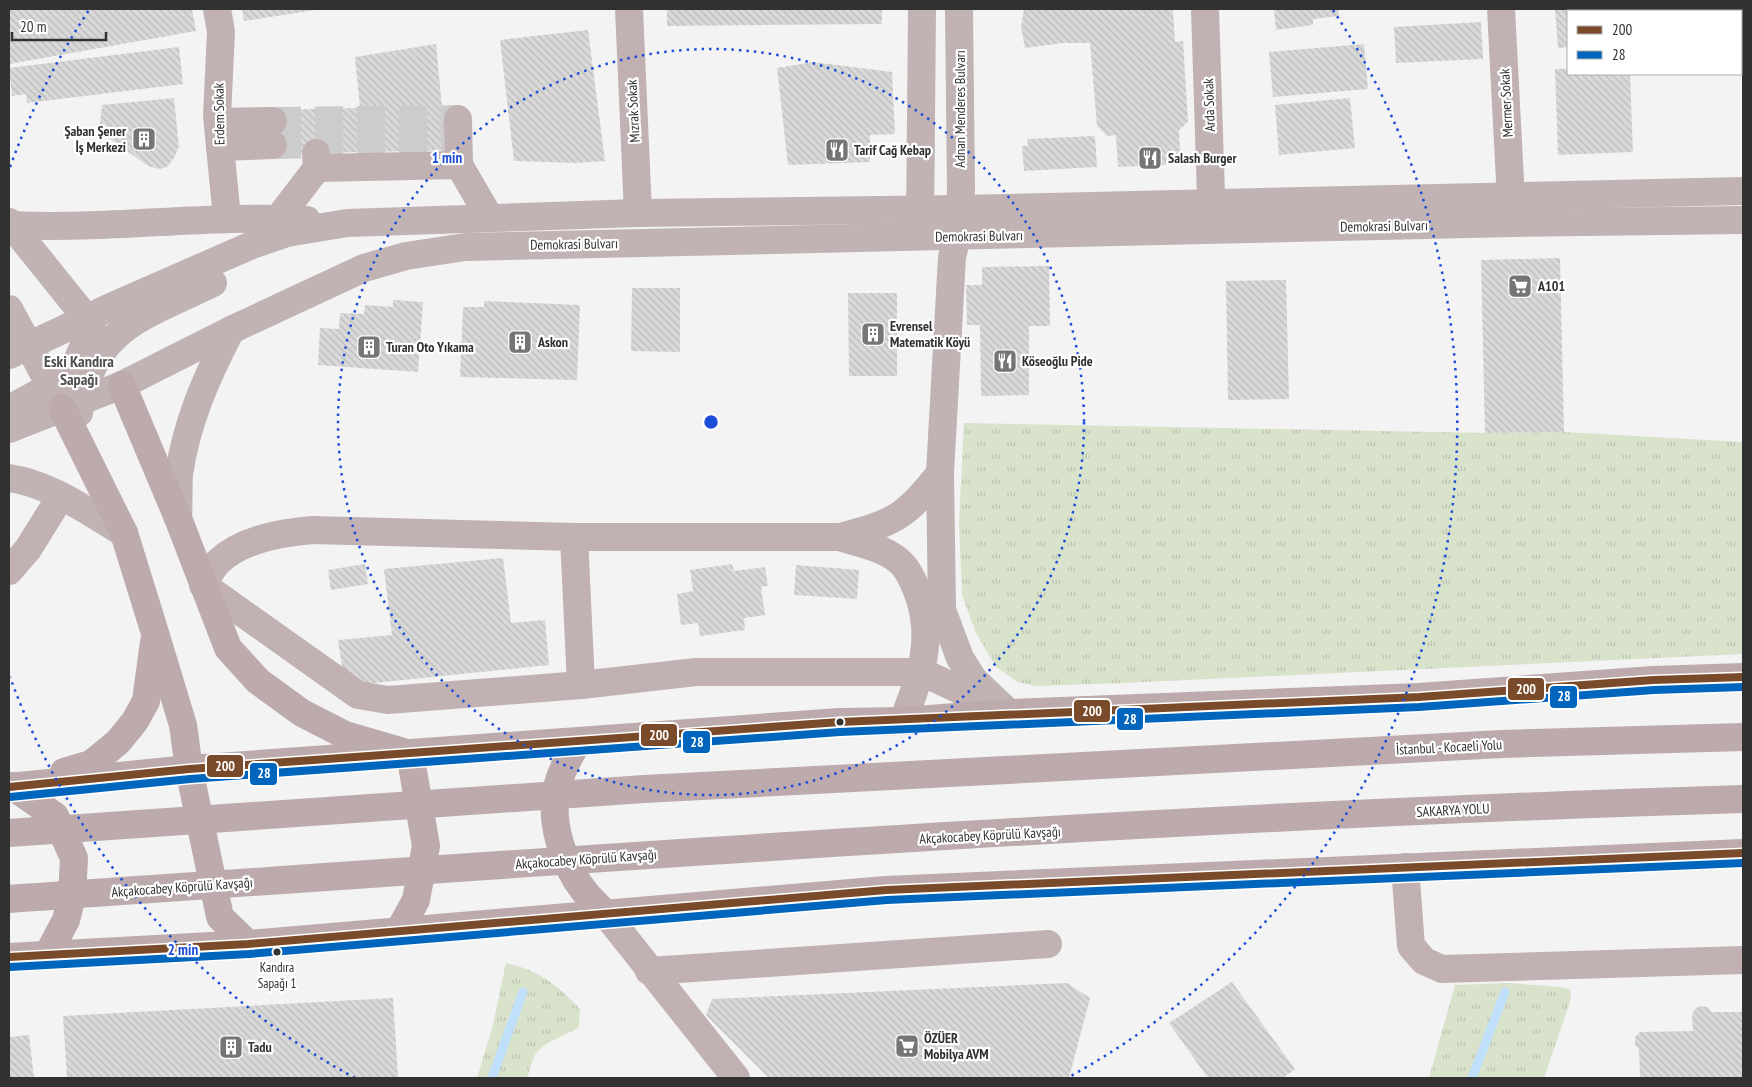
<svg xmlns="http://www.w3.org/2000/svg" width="1752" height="1087" font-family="'PT Sans Narrow',sans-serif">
	<defs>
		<pattern id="grass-tufts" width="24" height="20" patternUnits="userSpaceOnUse" patternTransform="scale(1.25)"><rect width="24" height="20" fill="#d9e3cc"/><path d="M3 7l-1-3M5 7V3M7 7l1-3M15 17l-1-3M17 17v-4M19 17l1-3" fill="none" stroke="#bbc3b0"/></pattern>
		<pattern id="building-back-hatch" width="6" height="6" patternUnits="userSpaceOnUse" patternTransform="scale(1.25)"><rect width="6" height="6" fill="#d9d9d9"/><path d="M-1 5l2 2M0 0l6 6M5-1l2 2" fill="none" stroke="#bbb"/></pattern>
	</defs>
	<rect width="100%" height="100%" fill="#f3f3f3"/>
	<g fill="url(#grass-tufts)">
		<polygon points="964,423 1485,433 1564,432 1743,442 1743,654 1124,683 1036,686 1018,682 996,667 976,633 962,595 959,523"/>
		<path d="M506,963C538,970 558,985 580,1009L579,1027C566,1036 542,1042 535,1055C531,1062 530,1071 527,1078H477L492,1029Z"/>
		<polygon points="1509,983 1560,987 1570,989 1571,999 1544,1078 1429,1078 1455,985"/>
	</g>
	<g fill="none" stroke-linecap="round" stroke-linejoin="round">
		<g stroke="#c0dffb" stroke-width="9">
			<polyline points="492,1078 523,992"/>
			<polyline points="1472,1078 1505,992"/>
		</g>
	</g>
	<g fill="url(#building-back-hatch)">
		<polygon points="9,9 192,9 196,31 9,64"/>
		<polygon points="242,9 315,9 315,10 244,21"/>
		<polygon points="667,9 882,9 882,24 667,26"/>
		<polygon points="1024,9 1173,10 1175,42 1183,41 1188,122 1179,130 1181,164 1118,167 1116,135 1107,136 1097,126 1090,43 1063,43 1025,48 1021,27"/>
		<polygon points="1274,9 1338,9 1339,16 1313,19 1313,25 1276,30"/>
		<polygon points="1555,9 1613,9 1613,11 1568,11 1568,47 1558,48"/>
		<polygon points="1693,9 1743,9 1743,40 1741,40 1741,11 1693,11"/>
		<polygon points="1481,22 1483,59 1396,63 1394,27"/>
		<polygon points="588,30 605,161 577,163 514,161 500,40"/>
		<polygon points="436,44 442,107 457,106 458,150 273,154 272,110 360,108 355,57"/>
		<polygon points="1364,44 1368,89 1273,97 1269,52"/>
		<polygon points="179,47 183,84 27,103 26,94 12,96 9,68"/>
		<polygon points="813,62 892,72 895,134 870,135 870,162 788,165 777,68"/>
		<polygon points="1555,69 1568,69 1568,74 1630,74 1633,152 1558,155"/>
		<polygon points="174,98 179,147 174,158 167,167 159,169 148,166 99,131 102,105"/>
		<polygon points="1350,98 1355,148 1279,155 1275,105"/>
		<polygon points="1095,136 1097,167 1024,171 1022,146 1028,146 1027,139"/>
		<polygon points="1560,258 1564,432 1485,433 1481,260"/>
		<polygon points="1049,266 1050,326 1029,326 1029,395 981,396 980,325 967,325 966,285 982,285 982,267"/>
		<polygon points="1286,280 1289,399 1228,400 1226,281"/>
		<polygon points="632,288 680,288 680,352 631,351"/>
		<polygon points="848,293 897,293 897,376 849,376"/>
		<polygon points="393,300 423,302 418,372 318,365 320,328 339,329 340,313 364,314 365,305 393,307"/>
		<polygon points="484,301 580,305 577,380 460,377 463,307 484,307"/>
		<polygon points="503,558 511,623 545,620 549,665 345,686 338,640 392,635 384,569"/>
		<polygon points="365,564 368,584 331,590 328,570"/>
		<polygon points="732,564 734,571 765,567 768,586 761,587 765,615 744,618 745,630 700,636 698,623 681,625 677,594 693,591 690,570"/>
		<polygon points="796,565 859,570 857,599 794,595"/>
		<polygon points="1232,982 1295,1069 1283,1078 1208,1078 1169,1023"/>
		<polygon points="1067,983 1090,998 1069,1078 769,1078 706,1015 712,999"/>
		<polygon points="393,998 398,1078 67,1078 63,1016"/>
		<polygon points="1700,1006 1708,1007 1711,1012 1743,1012 1743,1078 1640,1078 1639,1049 1635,1045 1635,1037 1640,1032 1693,1031 1692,1015 1695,1009"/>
		<polygon points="29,1035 34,1078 9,1078 9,1037"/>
	</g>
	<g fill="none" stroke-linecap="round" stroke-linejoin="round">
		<g stroke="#ccc" stroke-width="28" stroke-dasharray="28 14" stroke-linecap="butt">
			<polyline points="273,121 458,119"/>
			<polyline points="273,145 458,142"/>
		</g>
		<g stroke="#c2b1b2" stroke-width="28">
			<polyline points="217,9 221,32 217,116 227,218"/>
			<polyline points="629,9 638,213"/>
			<polyline points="1205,9 1212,227"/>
			<polyline points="1501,9 1512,219"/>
			<polyline points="458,119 459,165"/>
			<polyline points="218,122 273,121"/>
			<polyline points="220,147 273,145"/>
			<polyline points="317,168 459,165 490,218"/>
			<polyline points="278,219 317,168 316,153"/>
			<path d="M940,473C906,517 894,523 840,537H574L312,530C280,533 243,539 218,562C212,568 207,578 203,585L358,695L388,700L581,685L696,672H922L1004,711"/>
			<polyline points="574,537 581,685"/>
			<path d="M840,537C860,544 888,548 903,565C911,574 916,588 920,599C934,645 919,679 903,721"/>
			<polyline points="9,571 28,549 61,496"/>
			<polyline points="1405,867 1411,946 1424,961 1442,969 1743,960"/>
			<polyline points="605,913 736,1078"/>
			<polyline points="649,971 1048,944"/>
		</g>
		<g stroke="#c1b2b3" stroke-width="28">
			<polyline points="959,9 961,191 957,237 952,257 940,473 942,610 960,658 974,680 1009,713"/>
			<polyline points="9,222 87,319 95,335"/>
			<path d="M11,225C110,230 208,214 307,220"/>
			<polyline points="920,226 922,9"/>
			<polyline points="9,309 59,402"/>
			<polyline points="9,355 115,305 252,245 287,233 347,223 638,213 959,209 1743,191"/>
			<polyline points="9,409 51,386 72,372 85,343"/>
			<path d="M79,413C92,327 144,317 213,283"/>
			<polyline points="9,429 122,385 231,330 364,268 406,256 465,247 1512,223 1743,220"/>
			<path d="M9,478C51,484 88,512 124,533"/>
			<path d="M178,518C179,504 178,489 179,475C186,423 207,376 231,330"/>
		</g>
		<g stroke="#bcaaac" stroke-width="28">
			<polyline points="122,385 178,518 228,648 258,681 302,713 345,735 410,754 426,846 416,900 399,931"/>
			<polyline points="62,408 124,533 155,633 183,725 189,769 220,917 248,944"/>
			<path d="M578,742C570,755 562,769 558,784C548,818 562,863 584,891C590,899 598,906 605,913"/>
			<polyline points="64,772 91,764 118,742 135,721 146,701 154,642"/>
			<polyline points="12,786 55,816 74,858 72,896 66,920 48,954"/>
			<polyline points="9,787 189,769 840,722 903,721 1009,713 1419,697 1653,680 1743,677"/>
			<polyline points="9,833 644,789 1502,744 1743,737"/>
			<path d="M9,899C586,859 1164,816 1743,799"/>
			<polyline points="9,957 248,944 886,890 1743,853"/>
		</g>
		<g stroke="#fff" stroke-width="11">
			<g id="bus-1">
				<polyline points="9,787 189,769 840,722 1419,697 1653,680 1743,677"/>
				<polyline points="9,957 248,944 886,890 1743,853"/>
			</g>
		</g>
		<g stroke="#fff" stroke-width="11">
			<g id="bus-2">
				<polyline points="10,797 190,779 840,732 1419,707 1654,690 1743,687"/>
				<polyline points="10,967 249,954 887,900 1743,863"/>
			</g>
		</g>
		<use href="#bus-1" stroke="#7a4b2a" stroke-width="8"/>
		<use href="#bus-2" stroke="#0065bd" stroke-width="8"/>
	</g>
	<g fill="none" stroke="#1d4ed8" stroke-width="2.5" stroke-dasharray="2.5 5">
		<circle cx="711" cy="422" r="373"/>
		<path d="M355 1078A746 746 0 0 1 10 677M10 167A746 746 0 0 1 89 10M1333 10A746 746 0 0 1 1067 1078"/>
	</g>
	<defs>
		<g id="building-square" transform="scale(1.25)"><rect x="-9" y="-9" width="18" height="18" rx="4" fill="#757576" stroke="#fff"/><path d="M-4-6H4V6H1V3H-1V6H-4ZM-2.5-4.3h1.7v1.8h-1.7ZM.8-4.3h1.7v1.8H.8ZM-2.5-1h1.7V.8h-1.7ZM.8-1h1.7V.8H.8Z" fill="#fff"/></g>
		<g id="restaurant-square" transform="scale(1.25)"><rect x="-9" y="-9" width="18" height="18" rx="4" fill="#757576" stroke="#fff"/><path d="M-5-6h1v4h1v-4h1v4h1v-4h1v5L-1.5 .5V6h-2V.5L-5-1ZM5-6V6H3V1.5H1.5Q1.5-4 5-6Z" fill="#fff"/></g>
		<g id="supermarket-square" transform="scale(1.25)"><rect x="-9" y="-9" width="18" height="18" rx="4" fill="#757576" stroke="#fff"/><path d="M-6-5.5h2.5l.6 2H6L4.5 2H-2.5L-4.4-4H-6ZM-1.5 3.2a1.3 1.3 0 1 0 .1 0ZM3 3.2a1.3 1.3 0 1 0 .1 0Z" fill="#fff"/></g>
	</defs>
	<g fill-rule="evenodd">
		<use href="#building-square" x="144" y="139"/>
		<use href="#restaurant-square" x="837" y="150"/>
		<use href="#restaurant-square" x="1150" y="158"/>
		<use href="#supermarket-square" x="1520" y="286"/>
		<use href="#building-square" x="873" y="334"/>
		<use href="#building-square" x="520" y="342"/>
		<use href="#building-square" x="369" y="347"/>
		<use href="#restaurant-square" x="1005" y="361"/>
		<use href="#supermarket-square" x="907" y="1046"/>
		<use href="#building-square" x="231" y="1047"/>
	</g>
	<g fill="#313132" stroke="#fff" stroke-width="2">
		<circle cx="840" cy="722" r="4.5"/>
		<circle cx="277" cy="952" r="4.5"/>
	</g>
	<g text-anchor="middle" stroke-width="4.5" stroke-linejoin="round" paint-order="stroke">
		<g font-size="13" fill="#313132" stroke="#fff">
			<text x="277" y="972">Kandıra<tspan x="277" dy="16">Sapağı 1</tspan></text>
		</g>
		<g font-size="14" fill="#313132" stroke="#fff">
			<text transform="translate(1506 103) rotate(-93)" y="5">Mermer Sokak</text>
			<text transform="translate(1209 105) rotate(-92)" y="5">Arda Sokak</text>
			<text transform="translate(960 109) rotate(-90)" y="5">Adnan Menderes Bulvarı</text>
			<text transform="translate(633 111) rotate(-93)" y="5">Mızrak Sokak</text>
			<text transform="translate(219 114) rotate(-91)" y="5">Erdem Sokak</text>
			<text transform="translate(1384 226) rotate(-1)" y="5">Demokrasi Bulvarı</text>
			<text transform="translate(979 236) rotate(-1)" y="5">Demokrasi Bulvarı</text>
			<text transform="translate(574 244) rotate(-1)" y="5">Demokrasi Bulvarı</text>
			<text transform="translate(1449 747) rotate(-3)" y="5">İstanbul - Kocaeli Yolu</text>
			<text transform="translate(1453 810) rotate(-3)" y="5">SAKARYA YOLU</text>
			<text transform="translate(990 835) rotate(-3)" y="5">Akçakocabey Köprülü Kavşağı</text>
			<text transform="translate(586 859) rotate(-4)" y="5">Akçakocabey Köprülü Kavşağı</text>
			<text transform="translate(182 887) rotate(-4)" y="5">Akçakocabey Köprülü Kavşağı</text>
		</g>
		<g font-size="14" font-weight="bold" fill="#313132" stroke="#fff" text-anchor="start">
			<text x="126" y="136" text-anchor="end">Şaban Şener<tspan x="126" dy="16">İş Merkezi</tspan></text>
			<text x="854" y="155">Tarif Cağ Kebap</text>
			<text x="1168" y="163">Salash Burger</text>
			<text x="1538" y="291">A101</text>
			<text x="890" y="331">Evrensel<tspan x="890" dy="16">Matematik Köyü</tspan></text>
			<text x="538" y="347">Askon</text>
			<text x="386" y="352">Turan Oto Yıkama</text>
			<text x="1022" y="366">Köseoğlu Pide</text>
			<text x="924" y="1043">ÖZÜER<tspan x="924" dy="16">Mobilya AVM</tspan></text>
			<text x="248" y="1052">Tadu</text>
		</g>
		<g font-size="16" font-weight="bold" fill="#4e4e4f" stroke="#fff">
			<text x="79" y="367">Eski Kandıra<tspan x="79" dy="18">Sapağı</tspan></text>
		</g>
	</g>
	<circle cx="711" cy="422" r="8" fill="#1d4ed8" stroke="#fff" stroke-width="2.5"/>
	<g font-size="15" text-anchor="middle" font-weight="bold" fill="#1d4ed8" stroke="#fff" stroke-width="4.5" stroke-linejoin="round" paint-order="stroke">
		<text x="447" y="163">1 min</text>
		<text x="183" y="955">2 min</text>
	</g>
	<g stroke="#fff" stroke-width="2">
		<rect x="1507" y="677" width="38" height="24" rx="5" fill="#7a4b2a"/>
		<rect x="1549" y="685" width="29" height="24" rx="5" fill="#0065bd"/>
		<rect x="1073" y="699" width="38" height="24" rx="5" fill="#7a4b2a"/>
		<rect x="1116" y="707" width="28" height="24" rx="5" fill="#0065bd"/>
		<rect x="640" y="723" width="38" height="24" rx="5" fill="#7a4b2a"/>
		<rect x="682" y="730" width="29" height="24" rx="5" fill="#0065bd"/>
		<rect x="206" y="754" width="38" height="24" rx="5" fill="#7a4b2a"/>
		<rect x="249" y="762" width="29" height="24" rx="5" fill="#0065bd"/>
	</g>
	<g font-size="14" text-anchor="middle" font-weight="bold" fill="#fff">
		<text x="1526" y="694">200</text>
		<text x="1564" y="701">28</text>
		<text x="1092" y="716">200</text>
		<text x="1130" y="724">28</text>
		<text x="659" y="740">200</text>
		<text x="697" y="747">28</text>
		<text x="225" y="771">200</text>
		<text x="264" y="778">28</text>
	</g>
	<rect width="1752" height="1087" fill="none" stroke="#313132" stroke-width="20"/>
	<rect x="1567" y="10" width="175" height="65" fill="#ffffff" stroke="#adadad"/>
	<rect x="1577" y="26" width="25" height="8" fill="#7a4b2a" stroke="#adadad"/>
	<text x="1612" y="35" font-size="15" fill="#313132">200</text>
	<rect x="1577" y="51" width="25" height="8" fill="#0065bd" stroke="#adadad"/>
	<text x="1612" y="60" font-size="15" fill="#313132">28</text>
	<path d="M12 32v8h94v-8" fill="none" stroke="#313132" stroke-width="2.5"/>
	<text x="20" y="32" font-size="15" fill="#313132" stroke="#ffffff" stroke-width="4" paint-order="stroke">20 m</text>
</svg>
